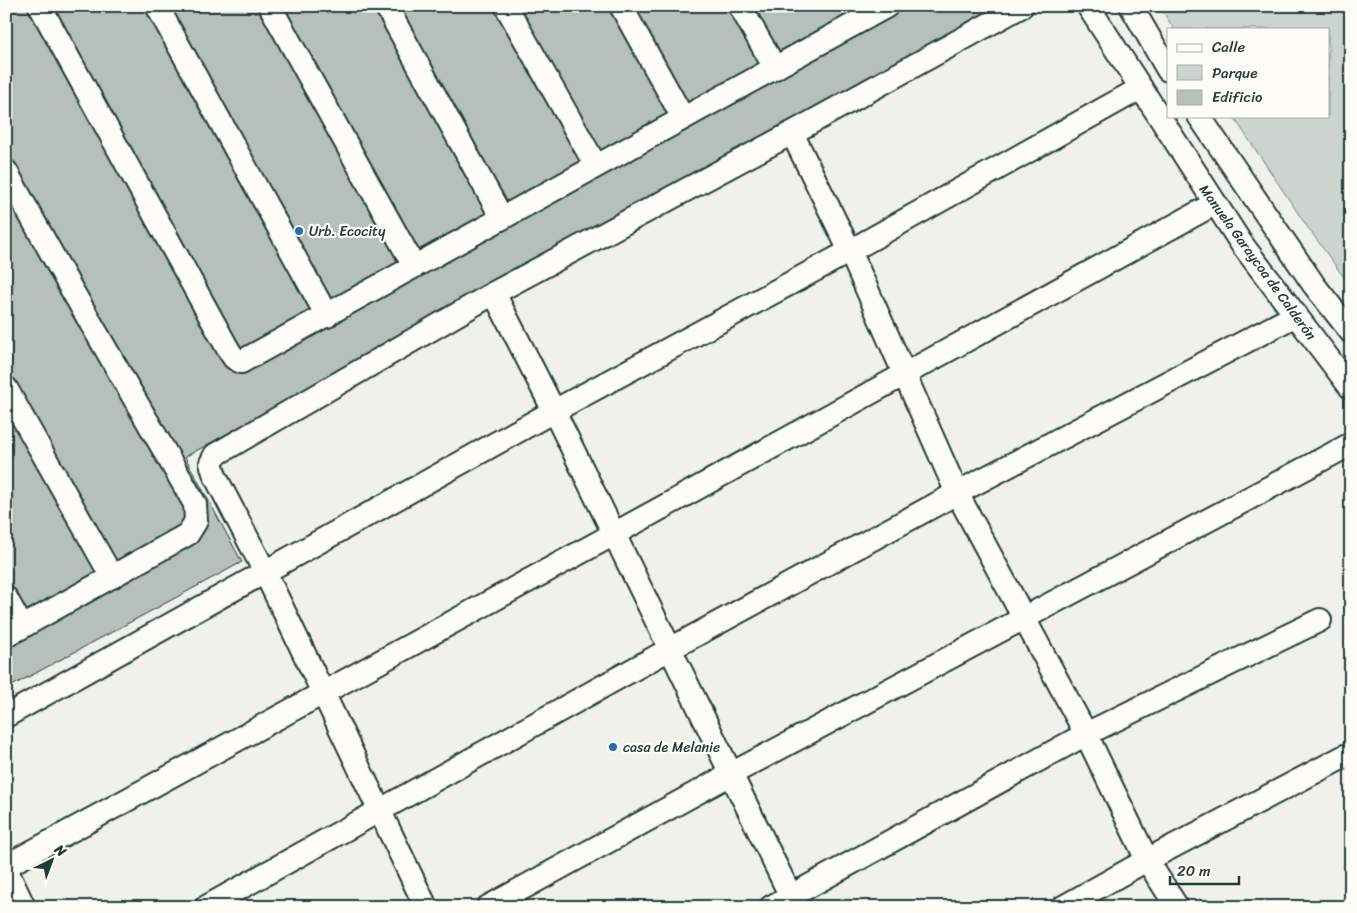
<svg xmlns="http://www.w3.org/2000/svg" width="1357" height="913" font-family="Sriracha,sans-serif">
	<rect width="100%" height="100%" fill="#f0f1eb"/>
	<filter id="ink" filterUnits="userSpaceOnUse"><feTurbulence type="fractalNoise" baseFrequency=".02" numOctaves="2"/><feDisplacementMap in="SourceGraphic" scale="10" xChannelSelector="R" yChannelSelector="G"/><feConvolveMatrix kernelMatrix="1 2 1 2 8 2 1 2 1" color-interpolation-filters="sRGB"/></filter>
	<g filter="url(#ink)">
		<polygon fill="#cdd3cd" stroke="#768880" points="1159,6 1351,6 1351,287 1306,225 1233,116 1328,116 1328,29 1174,29"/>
		<polygon fill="#b6bfb8" stroke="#1f3d34" points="6,6 1000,6 185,457 242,562 6,689"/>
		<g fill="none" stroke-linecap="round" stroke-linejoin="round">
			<g stroke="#1f3d34" stroke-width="26">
				<g id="minor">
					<polyline points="40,6 228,349 234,358 241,362 887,6"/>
					<polyline points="157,6 327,316"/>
					<polyline points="270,6 414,266"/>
					<polyline points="386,6 502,218"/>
					<polyline points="506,6 596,166"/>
					<polyline points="621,6 683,118"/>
					<polyline points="740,6 775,68"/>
					<polyline points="1088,6 1241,243 1351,388"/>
					<polyline points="1131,6 1168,70"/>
					<polyline points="1199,116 1314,285 1351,332"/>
					<polyline points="792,133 850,251 957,493 1086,734 1147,860 1177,907"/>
					<polyline points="6,171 69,285 195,504 196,521 188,534 6,636"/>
					<polyline points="494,293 554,411 796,907"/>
					<polyline points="6,388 112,577"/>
					<polyline points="6,598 22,627"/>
					<polyline points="6,716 554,411 850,251 1141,88"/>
					<polyline points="6,866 614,534 1214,204"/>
					<polyline points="6,869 24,907"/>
					<polyline points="206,907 670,649 957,493 1296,315"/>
					<polyline points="426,907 265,572 215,476 211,463 215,455 494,293 792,133 1022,6"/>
					<polyline points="488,907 731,774 1351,444"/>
					<polyline points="771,907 1086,734 1320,620"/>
					<polyline points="1063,907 1147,860 1351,753"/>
				</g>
			</g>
			<use href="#minor" stroke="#fdfcf7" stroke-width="22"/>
		</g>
	</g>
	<g fill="#1f6fb2" stroke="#fdfcf7" stroke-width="2">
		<circle cx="299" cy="231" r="5"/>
		<circle cx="613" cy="747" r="5"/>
	</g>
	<g text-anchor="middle" stroke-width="4.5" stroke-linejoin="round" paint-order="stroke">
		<g font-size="14" fill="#1f3d34" stroke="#fdfcf7" text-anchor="start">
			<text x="309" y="236">Urb. Ecocity</text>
			<text x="623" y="752">casa de Melanie</text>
		</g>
		<g font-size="14" fill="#1f3d34" stroke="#fdfcf7">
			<text transform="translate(1258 262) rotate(54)" y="5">Manuela Garaycoa de Calderón</text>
		</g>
	</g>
	<rect width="1357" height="913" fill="none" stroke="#fdfcf7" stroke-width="25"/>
	<rect x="12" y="12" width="1332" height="888" fill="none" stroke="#1f3d34" stroke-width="2" filter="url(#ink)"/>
	<rect x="1167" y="28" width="162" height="90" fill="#fdfcf7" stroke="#a4b0a9"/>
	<rect x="1177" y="44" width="25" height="8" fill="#fdfcf7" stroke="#a4b0a9"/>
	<text x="1212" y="52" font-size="15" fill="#1f3d34">Calle</text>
	<rect x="1177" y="65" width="25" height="15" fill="#cdd3cd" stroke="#a4b0a9"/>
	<text x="1212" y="78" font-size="15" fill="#1f3d34">Parque</text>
	<rect x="1177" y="90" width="25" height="15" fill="#b6bfb8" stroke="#a4b0a9"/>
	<text x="1212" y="102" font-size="15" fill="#1f3d34">Edificio</text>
	<g transform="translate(52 860) rotate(42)" stroke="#fdfcf7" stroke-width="4" paint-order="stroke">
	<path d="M0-4L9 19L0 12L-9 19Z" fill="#1f3d34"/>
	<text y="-8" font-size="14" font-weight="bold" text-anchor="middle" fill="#1f3d34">N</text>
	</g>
	<path d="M1170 876v8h69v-8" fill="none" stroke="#1f3d34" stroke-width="2.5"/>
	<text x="1177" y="876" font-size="15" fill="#1f3d34" stroke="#fdfcf7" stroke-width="4" paint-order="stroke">20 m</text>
</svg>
